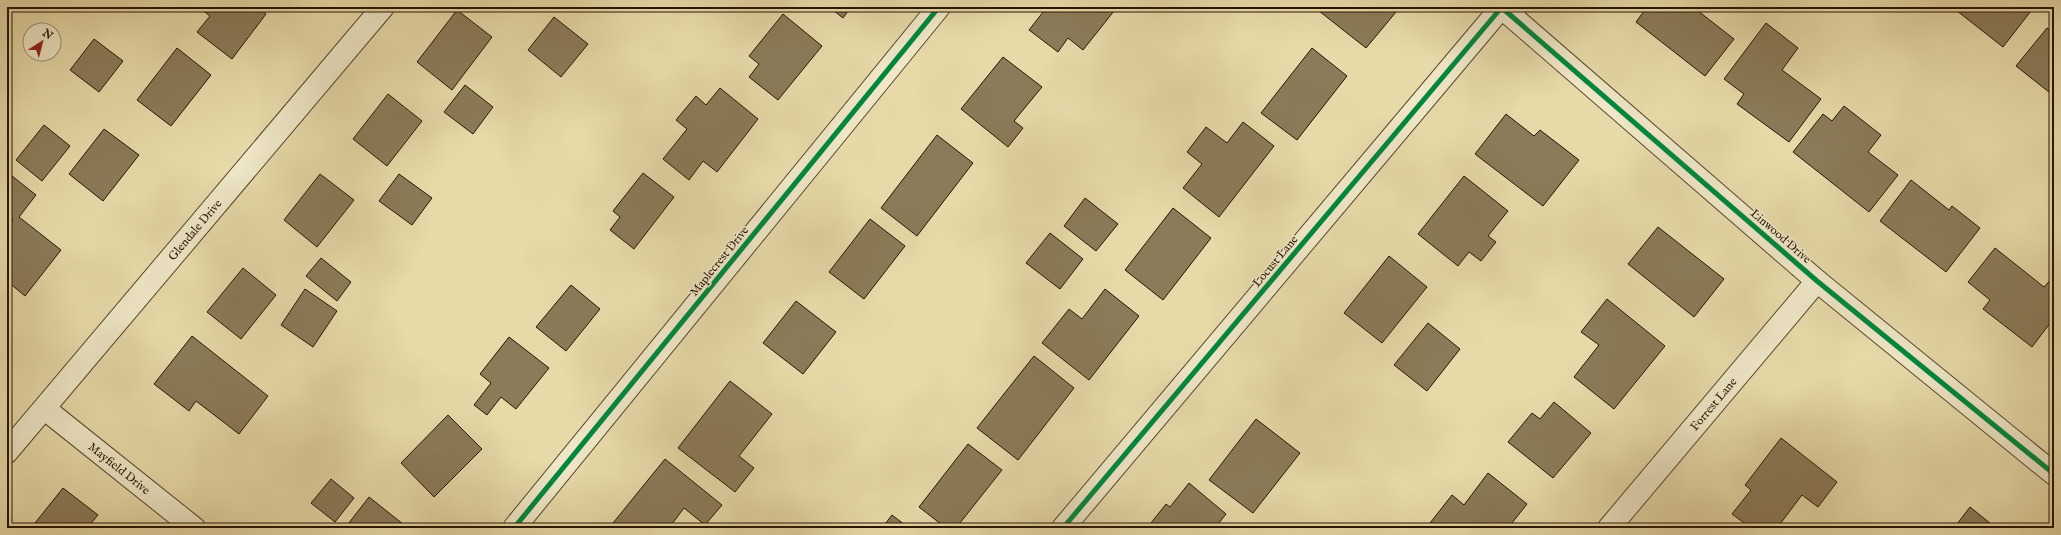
<svg xmlns="http://www.w3.org/2000/svg" width="2061" height="535" font-family="'IM FELL English',serif">
	<rect width="100%" height="100%" fill="#e7daa9"/>
	<filter id="stains"><feTurbulence type="fractalNoise" baseFrequency=".005" numOctaves="4"/><feColorMatrix values="0 0 0 0 .2 0 0 0 0 .09 0 0 0 0 .02 0 0 0 .5 -.17"/></filter>
	<radialGradient id="worn" r=".72"><stop offset=".6" stop-color="#630" stop-opacity="0"/><stop offset="1" stop-color="#630" stop-opacity=".3"/></radialGradient>
	<g fill="#8b7b59" stroke="#271502">
		<polygon points="202,7 257,7 266,14 232,59 197,32 210,16 201,9"/>
		<polygon points="829,7 851,7 843,18"/>
		<polygon points="1047,7 1108,7 1114,11 1083,50 1068,38 1058,52 1029,30"/>
		<polygon points="1314,7 1390,7 1396,12 1366,48"/>
		<polygon points="1647,7 1693,7 1734,39 1705,76 1636,22"/>
		<polygon points="1952,7 2034,7 2003,47"/>
		<polygon points="457,10 492,37 452,90 417,62"/>
		<polygon points="783,14 822,46 778,100 749,77 759,64 749,56"/>
		<polygon points="554,17 588,44 561,77 528,50"/>
		<polygon points="1766,23 1798,48 1782,70 1821,99 1789,142 1737,104 1744,94 1724,79"/>
		<polygon points="2047,28 2054,33 2054,96 2016,66"/>
		<polygon points="94,39 123,61 99,92 70,70"/>
		<polygon points="177,48 211,75 171,126 137,100"/>
		<polygon points="1312,48 1347,76 1297,140 1261,113"/>
		<polygon points="1003,57 1042,87 1014,121 1023,128 1008,147 961,109"/>
		<polygon points="465,85 493,107 473,134 444,112"/>
		<polygon points="720,88 758,119 717,172 703,161 689,180 663,159 687,129 676,120 696,96 706,105"/>
		<polygon points="388,94 422,121 387,166 353,139"/>
		<polygon points="1844,106 1881,135 1868,152 1898,175 1869,212 1793,152 1823,114 1832,121"/>
		<polygon points="1506,114 1534,136 1540,130 1579,160 1543,206 1475,154"/>
		<polygon points="1243,122 1274,146 1219,217 1183,188 1202,164 1187,152 1206,127 1227,143"/>
		<polygon points="44,125 70,146 42,181 16,160"/>
		<polygon points="104,129 139,155 103,201 69,174"/>
		<polygon points="937,135 973,163 917,236 881,208"/>
		<polygon points="7,172 36,195 19,217 61,250 25,296 7,281 7,249 10,245 7,243 7,228 13,220 7,216"/>
		<polygon points="643,173 674,197 634,249 610,230 620,217 613,211"/>
		<polygon points="320,174 354,200 317,247 284,220"/>
		<polygon points="399,174 432,198 412,225 379,201"/>
		<polygon points="1464,176 1508,211 1488,236 1496,242 1481,261 1469,252 1458,266 1418,234"/>
		<polygon points="1911,180 1949,210 1952,206 1980,228 1946,272 1880,221"/>
		<polygon points="1085,198 1118,224 1096,251 1064,226"/>
		<polygon points="1173,208 1211,238 1163,300 1125,270"/>
		<polygon points="870,219 905,246 864,299 829,272"/>
		<polygon points="1658,227 1724,279 1694,317 1628,264"/>
		<polygon points="1050,233 1083,259 1060,289 1026,263"/>
		<polygon points="1995,248 2044,287 2054,276 2054,318 2032,347 1983,309 1990,300 1968,282"/>
		<polygon points="1389,256 1427,287 1382,343 1344,313"/>
		<polygon points="321,258 351,282 337,301 306,276"/>
		<polygon points="243,268 276,295 241,339 207,312"/>
		<polygon points="571,285 600,309 566,351 536,327"/>
		<polygon points="305,289 337,311 313,347 281,325"/>
		<polygon points="1105,289 1139,316 1089,380 1042,343 1069,309 1082,319"/>
		<polygon points="1607,299 1665,346 1614,409 1574,377 1599,345 1581,332"/>
		<polygon points="796,301 836,332 803,374 763,343"/>
		<polygon points="7,313 11,316 7,321"/>
		<polygon points="1428,323 1460,349 1427,391 1394,365"/>
		<polygon points="192,336 268,396 239,434 196,401 189,411 154,384"/>
		<polygon points="509,337 549,368 516,409 501,397 487,415 474,405 491,383 480,374"/>
		<polygon points="1034,356 1074,388 1018,460 977,428"/>
		<polygon points="730,381 772,414 739,456 754,468 735,492 678,448"/>
		<polygon points="1554,402 1591,433 1553,478 1508,442 1532,413 1540,419"/>
		<polygon points="448,415 482,449 434,497 401,463"/>
		<polygon points="1256,419 1300,453 1253,513 1209,480"/>
		<polygon points="1781,438 1837,482 1818,507 1802,495 1777,528 1751,528 1732,514 1751,490 1745,485"/>
		<polygon points="968,444 1002,470 956,528 946,528 919,507"/>
		<polygon points="665,459 722,505 705,525 684,508 669,528 619,528 613,523"/>
		<polygon points="1488,473 1527,504 1508,528 1437,528 1430,523 1452,495 1464,505"/>
		<polygon points="331,479 354,498 335,522 311,503"/>
		<polygon points="1189,483 1226,514 1215,528 1147,528 1166,504 1170,507"/>
		<polygon points="63,488 98,515 87,528 31,528"/>
		<polygon points="369,497 408,528 345,528"/>
		<polygon points="1970,507 1996,528 1954,528"/>
		<polygon points="892,515 909,528 882,528"/>
	</g>
	<g fill="none" stroke-linecap="round" stroke-linejoin="round">
		<g stroke="#57462c" stroke-width="24">
			<g id="minor">
				<polyline points="1501,7 1817,281 2054,474"/>
				<path id="s1" d="M45,409L194,528"/>
				<path id="s2" d="M7,452L383,7"/>
				<polyline points="514,528 939,7"/>
				<polyline points="1063,528 1501,8"/>
				<path id="s3" d="M1609,528L1817,281"/>
			</g>
		</g>
		<use href="#minor" stroke="#efe7c7" stroke-width="22"/>
		<g stroke="#efe7c7" stroke-width="8">
			<g id="cycleway">
				<polyline points="1501,7 1817,281 2054,474"/>
				<polyline points="514,528 939,7"/>
				<polyline points="1063,528 1501,8"/>
			</g>
		</g>
		<use href="#cycleway" stroke="#00873e" stroke-width="5"/>
	</g>
	<g text-anchor="middle" stroke-width="3" stroke-linejoin="round" paint-order="stroke">
		<g font-size="12" fill="#271502" stroke="#efe7c7">
			<text dy="4" stroke="none"><textPath href="#s2" startOffset="291">Glendale Drive</textPath></text>
			<text transform="translate(1781 236) rotate(41)" y="4">Linwood Drive</text>
			<text transform="translate(719 261) rotate(-51)" y="4">Maplecrest Drive</text>
			<text transform="translate(1275 261) rotate(-50)" y="4">Locust Lane</text>
			<text dy="4" stroke="none"><textPath href="#s3" startOffset="162">Forrest Lane</textPath></text>
			<text dy="4" stroke="none"><textPath href="#s1" startOffset="95">Mayfield Drive</textPath></text>
		</g>
	</g>
	<rect width="2061" height="535" fill="none" stroke="#e7daa9" stroke-width="24"/>
	<rect x="8" y="8" width="2045" height="519" fill="none" stroke="#271502" stroke-width="2"/>
	<rect x="12" y="12" width="2037" height="511" fill="none" stroke="#271502"/>
	<g transform="translate(42 42) rotate(36)"><circle r="19" fill="#efe7c7" stroke="#9f9378"/>
	<path d="M0-3L7 15L0 10L-7 15Z" fill="#8f2418"/>
	<text y="-6" font-size="11" font-weight="bold" text-anchor="middle" fill="#271502">N</text>
	</g>
	<rect width="100%" height="100%" filter="url(#stains)"/>
	<rect width="100%" height="100%" fill="url(#worn)"/>
</svg>
